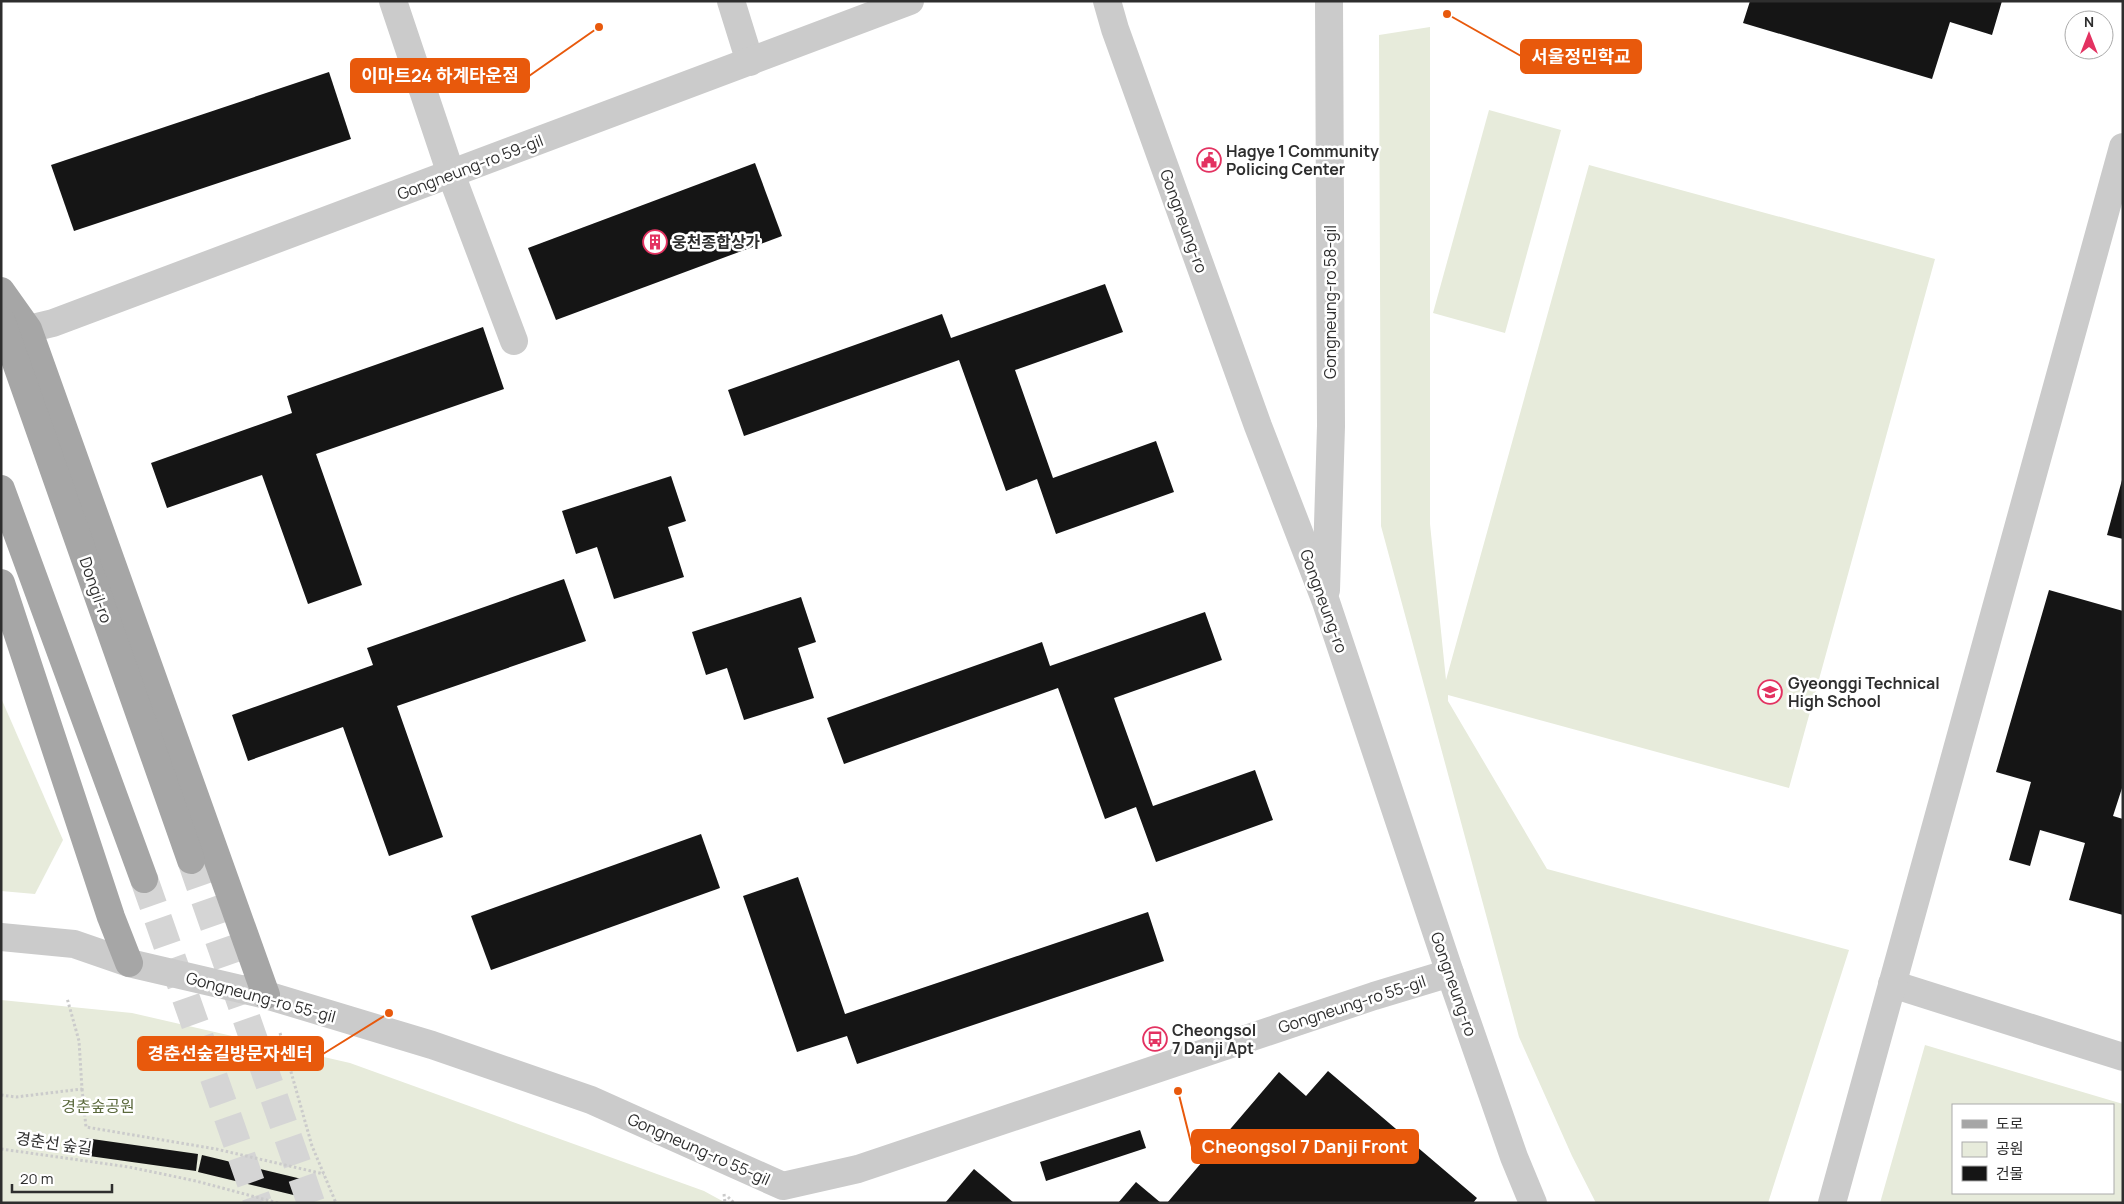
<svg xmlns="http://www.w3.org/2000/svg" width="2124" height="1204" font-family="Manrope,'Noto Sans KR',sans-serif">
	<rect width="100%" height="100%" fill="#fff"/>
	<g fill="#e7ebdb" fill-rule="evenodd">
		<polygon points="1430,27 1430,524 1446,680 1589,165 1935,259 1789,788 1448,695 1448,701 1547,869 1849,950 1768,1203 1596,1203 1572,1156 1519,1037 1381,526 1379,35"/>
		<polygon points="1489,110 1561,130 1505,333 1433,313"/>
		<polygon points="1,698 63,840 35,894 1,891"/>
		<polygon points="1,1000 132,1013 350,1063 704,1191 726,1203 1,1203"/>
		<path d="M1925,1045L2123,1104V1203H1880ZM2113,1105V1193H1953V1105Z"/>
	</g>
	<g fill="#151515">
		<polygon points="1750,1 2002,1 1992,35 1950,22 1932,79 1743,23"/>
		<polygon points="329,72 351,139 74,231 51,165"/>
		<polygon points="755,163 782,236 556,320 528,248"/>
		<polygon points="1105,284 1123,332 1015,370 1053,478 1156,441 1174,492 1056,534 1037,479 1006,491 959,360 744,436 728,390 942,314 951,338"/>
		<polygon points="483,327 504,389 316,454 362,585 308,604 262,475 167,508 151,463 292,413 287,396"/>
		<polygon points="671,476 686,521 668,527 684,577 614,599 597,547 576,554 562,511"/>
		<polygon points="2122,480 2123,480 2123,539 2107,535"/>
		<polygon points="564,579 586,641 397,706 443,837 389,856 343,727 248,761 232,715 373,665 367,648"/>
		<polygon points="2049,590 2123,611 2123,785 2113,816 2123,819 2123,915 2069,900 2085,843 2040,830 2030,866 2009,860 2031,782 1996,772"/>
		<polygon points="801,597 816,642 798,648 814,698 744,720 727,668 706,675 692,632"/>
		<polygon points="1205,612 1222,660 1114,698 1153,806 1255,770 1273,820 1156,862 1136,807 1105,819 1058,688 844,764 827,718 1042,642 1050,666"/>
		<polygon points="701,834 720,888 491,970 471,916"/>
		<polygon points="798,877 845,1014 1148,912 1164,961 857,1064 847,1036 797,1052 743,896"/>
		<polygon points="1328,1071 1477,1198 1473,1203 1167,1203 1279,1072 1306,1096"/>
		<polygon points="1140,1130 1146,1148 1046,1181 1040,1162"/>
		<polygon points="85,1138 198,1154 196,1171 82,1155"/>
		<polygon points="202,1155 310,1181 306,1198 198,1172"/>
		<polygon points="974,1169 1014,1203 945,1203"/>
		<polygon points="1136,1182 1161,1203 1118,1203"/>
	</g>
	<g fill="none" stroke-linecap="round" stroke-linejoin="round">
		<g stroke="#d5d5d5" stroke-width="28" stroke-dasharray="28 14" stroke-linecap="butt">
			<polyline points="191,860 311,1203"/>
			<polyline points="144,879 258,1203"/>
		</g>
		<g stroke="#cbcbcb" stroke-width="3" stroke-dasharray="2.5 2.5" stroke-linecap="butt">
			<polyline points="280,1033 312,1146 336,1203"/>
			<polyline points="82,1089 86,1127 216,1149 324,1174"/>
			<polyline points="1,1095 16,1097 82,1089 79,1041 67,998"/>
			<polyline points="1,1149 129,1167 196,1181 278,1203"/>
			<polyline points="724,1194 725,1203"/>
			<polyline points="728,1197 734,1203"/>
		</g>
		<g stroke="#cbcbcb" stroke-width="28">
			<polyline points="393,1 451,174 514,341"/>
			<polyline points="731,1 750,62"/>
			<polyline points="1107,1 1115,29 1258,426 1326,602 1450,973 1514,1157 1533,1203"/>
			<polyline points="28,329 53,323 910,1"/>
			<polyline points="1326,590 1331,426 1329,1"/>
			<polyline points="1,937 74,944 129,963 266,995 432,1045 591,1100 783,1186 858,1169 1374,996 1450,973"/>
			<polyline points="1892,984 2123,1057"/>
			<polyline points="1832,1203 2123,147"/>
		</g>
		<g stroke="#a6a6a6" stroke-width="28">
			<polyline points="1,291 28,329 266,995"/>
			<polyline points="1,320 191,860"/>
			<polyline points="1,489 144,879"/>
			<polyline points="1,583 111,917 129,963"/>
		</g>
	</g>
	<defs>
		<g id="civic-ring" transform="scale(1.25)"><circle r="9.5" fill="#fff" stroke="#e33261" stroke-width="1.5"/><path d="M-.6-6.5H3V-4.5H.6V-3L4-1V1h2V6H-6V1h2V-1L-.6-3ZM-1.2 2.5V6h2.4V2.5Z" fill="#e33261"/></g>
		<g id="building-ring" transform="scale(1.25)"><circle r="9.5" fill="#fff" stroke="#e33261" stroke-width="1.5"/><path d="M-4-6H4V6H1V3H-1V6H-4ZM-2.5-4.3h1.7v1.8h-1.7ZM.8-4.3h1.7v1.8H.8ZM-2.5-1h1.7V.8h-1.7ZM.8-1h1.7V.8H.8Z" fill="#e33261"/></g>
		<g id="school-ring" transform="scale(1.25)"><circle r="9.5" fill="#fff" stroke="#e33261" stroke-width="1.5"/><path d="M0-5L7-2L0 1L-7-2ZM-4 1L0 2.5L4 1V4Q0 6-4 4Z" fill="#e33261"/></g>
		<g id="bus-ring" transform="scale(1.25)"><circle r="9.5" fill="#fff" stroke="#e33261" stroke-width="1.5"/><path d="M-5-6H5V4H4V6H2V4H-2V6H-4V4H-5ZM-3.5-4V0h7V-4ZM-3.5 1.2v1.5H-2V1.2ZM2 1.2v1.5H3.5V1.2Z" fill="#e33261"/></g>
	</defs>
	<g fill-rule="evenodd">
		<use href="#civic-ring" x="1209" y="160"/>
		<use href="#building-ring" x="655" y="242"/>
		<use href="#school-ring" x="1770" y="692"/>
		<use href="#bus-ring" x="1155" y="1039"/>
	</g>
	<g text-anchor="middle" stroke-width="5" stroke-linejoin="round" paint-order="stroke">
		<g font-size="16" font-weight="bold" fill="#2e2e2e" stroke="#fff" text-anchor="start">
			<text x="1226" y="157">Hagye 1 Community<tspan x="1226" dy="18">Policing Center</tspan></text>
			<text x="672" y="248">웅천종합상가</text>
			<text x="1788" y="689">Gyeonggi Technical<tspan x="1788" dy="18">High School</tspan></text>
			<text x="1172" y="1036">Cheongsol<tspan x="1172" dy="18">7 Danji Apt</tspan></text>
		</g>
		<g font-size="16" fill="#2e2e2e" stroke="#fff">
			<text transform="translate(470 167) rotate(-21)" y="6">Gongneung-ro 59-gil</text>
			<text transform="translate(1184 221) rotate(70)" y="6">Gongneung-ro</text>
			<text transform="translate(1330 302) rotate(-90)" y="6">Gongneung-ro 58-gil</text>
			<text transform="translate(96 590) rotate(71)" y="6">Dongil-ro</text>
			<text transform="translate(1324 601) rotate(70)" y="6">Gongneung-ro</text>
			<text transform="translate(1454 984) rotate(71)" y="6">Gongneung-ro</text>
			<text transform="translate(261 997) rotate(15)" y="6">Gongneung-ro 55-gil</text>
			<text transform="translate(1352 1004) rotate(-18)" y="6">Gongneung-ro 55-gil</text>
			<text transform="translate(54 1143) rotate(8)" y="6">경춘선 숲길</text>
			<text transform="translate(699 1149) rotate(24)" y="6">Gongneung-ro 55-gil</text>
		</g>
		<g font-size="16" fill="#5a693c" stroke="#fff">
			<text x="98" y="1112">경춘숲공원</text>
		</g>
	</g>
	<path fill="none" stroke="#e8590c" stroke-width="2" d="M1447 14L1521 56M599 27L529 76M389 1013L323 1054M1178 1091L1192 1147"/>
	<g fill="#e8590c" stroke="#fff" stroke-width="2">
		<circle cx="1447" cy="14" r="5"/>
		<circle cx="599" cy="27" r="5"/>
		<circle cx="389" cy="1013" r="5"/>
		<circle cx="1178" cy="1091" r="5"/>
	</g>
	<g fill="#e8590c" stroke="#e8590c" stroke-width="2">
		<rect x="1521" y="40" width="120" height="33" rx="5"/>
		<rect x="351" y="59" width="178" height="33" rx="5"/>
		<rect x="138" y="1037" width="185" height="33" rx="5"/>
		<rect x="1192" y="1130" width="226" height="33" rx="5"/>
	</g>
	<g font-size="18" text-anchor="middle" font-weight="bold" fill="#fff">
		<text x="1581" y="63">서울정민학교</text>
		<text x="440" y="82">이마트24 하계타운점</text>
		<text x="230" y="1060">경춘선숲길방문자센터</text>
		<text x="1305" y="1153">Cheongsol 7 Danji Front</text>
	</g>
	<rect width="2124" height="1204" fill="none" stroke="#2e2e2e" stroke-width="5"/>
	<rect x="1952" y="1104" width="162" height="90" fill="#ffffff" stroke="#ababab"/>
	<rect x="1962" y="1120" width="25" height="8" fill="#a6a6a6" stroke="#ababab"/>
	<text x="1996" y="1129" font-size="15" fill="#2e2e2e">도로</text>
	<rect x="1962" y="1142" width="25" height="15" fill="#e7ebdb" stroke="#ababab"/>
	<text x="1996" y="1154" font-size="15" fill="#2e2e2e">공원</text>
	<rect x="1962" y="1166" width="25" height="15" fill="#151515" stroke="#ababab"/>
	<text x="1996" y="1179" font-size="15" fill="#2e2e2e">건물</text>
	<g transform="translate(2089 35)"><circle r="24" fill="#ffffff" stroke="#ababab"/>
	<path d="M0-4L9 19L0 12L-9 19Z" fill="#e33261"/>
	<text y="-8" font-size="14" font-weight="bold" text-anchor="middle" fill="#2e2e2e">N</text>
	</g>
	<path d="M12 1184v8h100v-8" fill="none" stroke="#2e2e2e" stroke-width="2.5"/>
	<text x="20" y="1184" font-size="15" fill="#2e2e2e" stroke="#ffffff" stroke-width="4" paint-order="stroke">20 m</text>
</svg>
